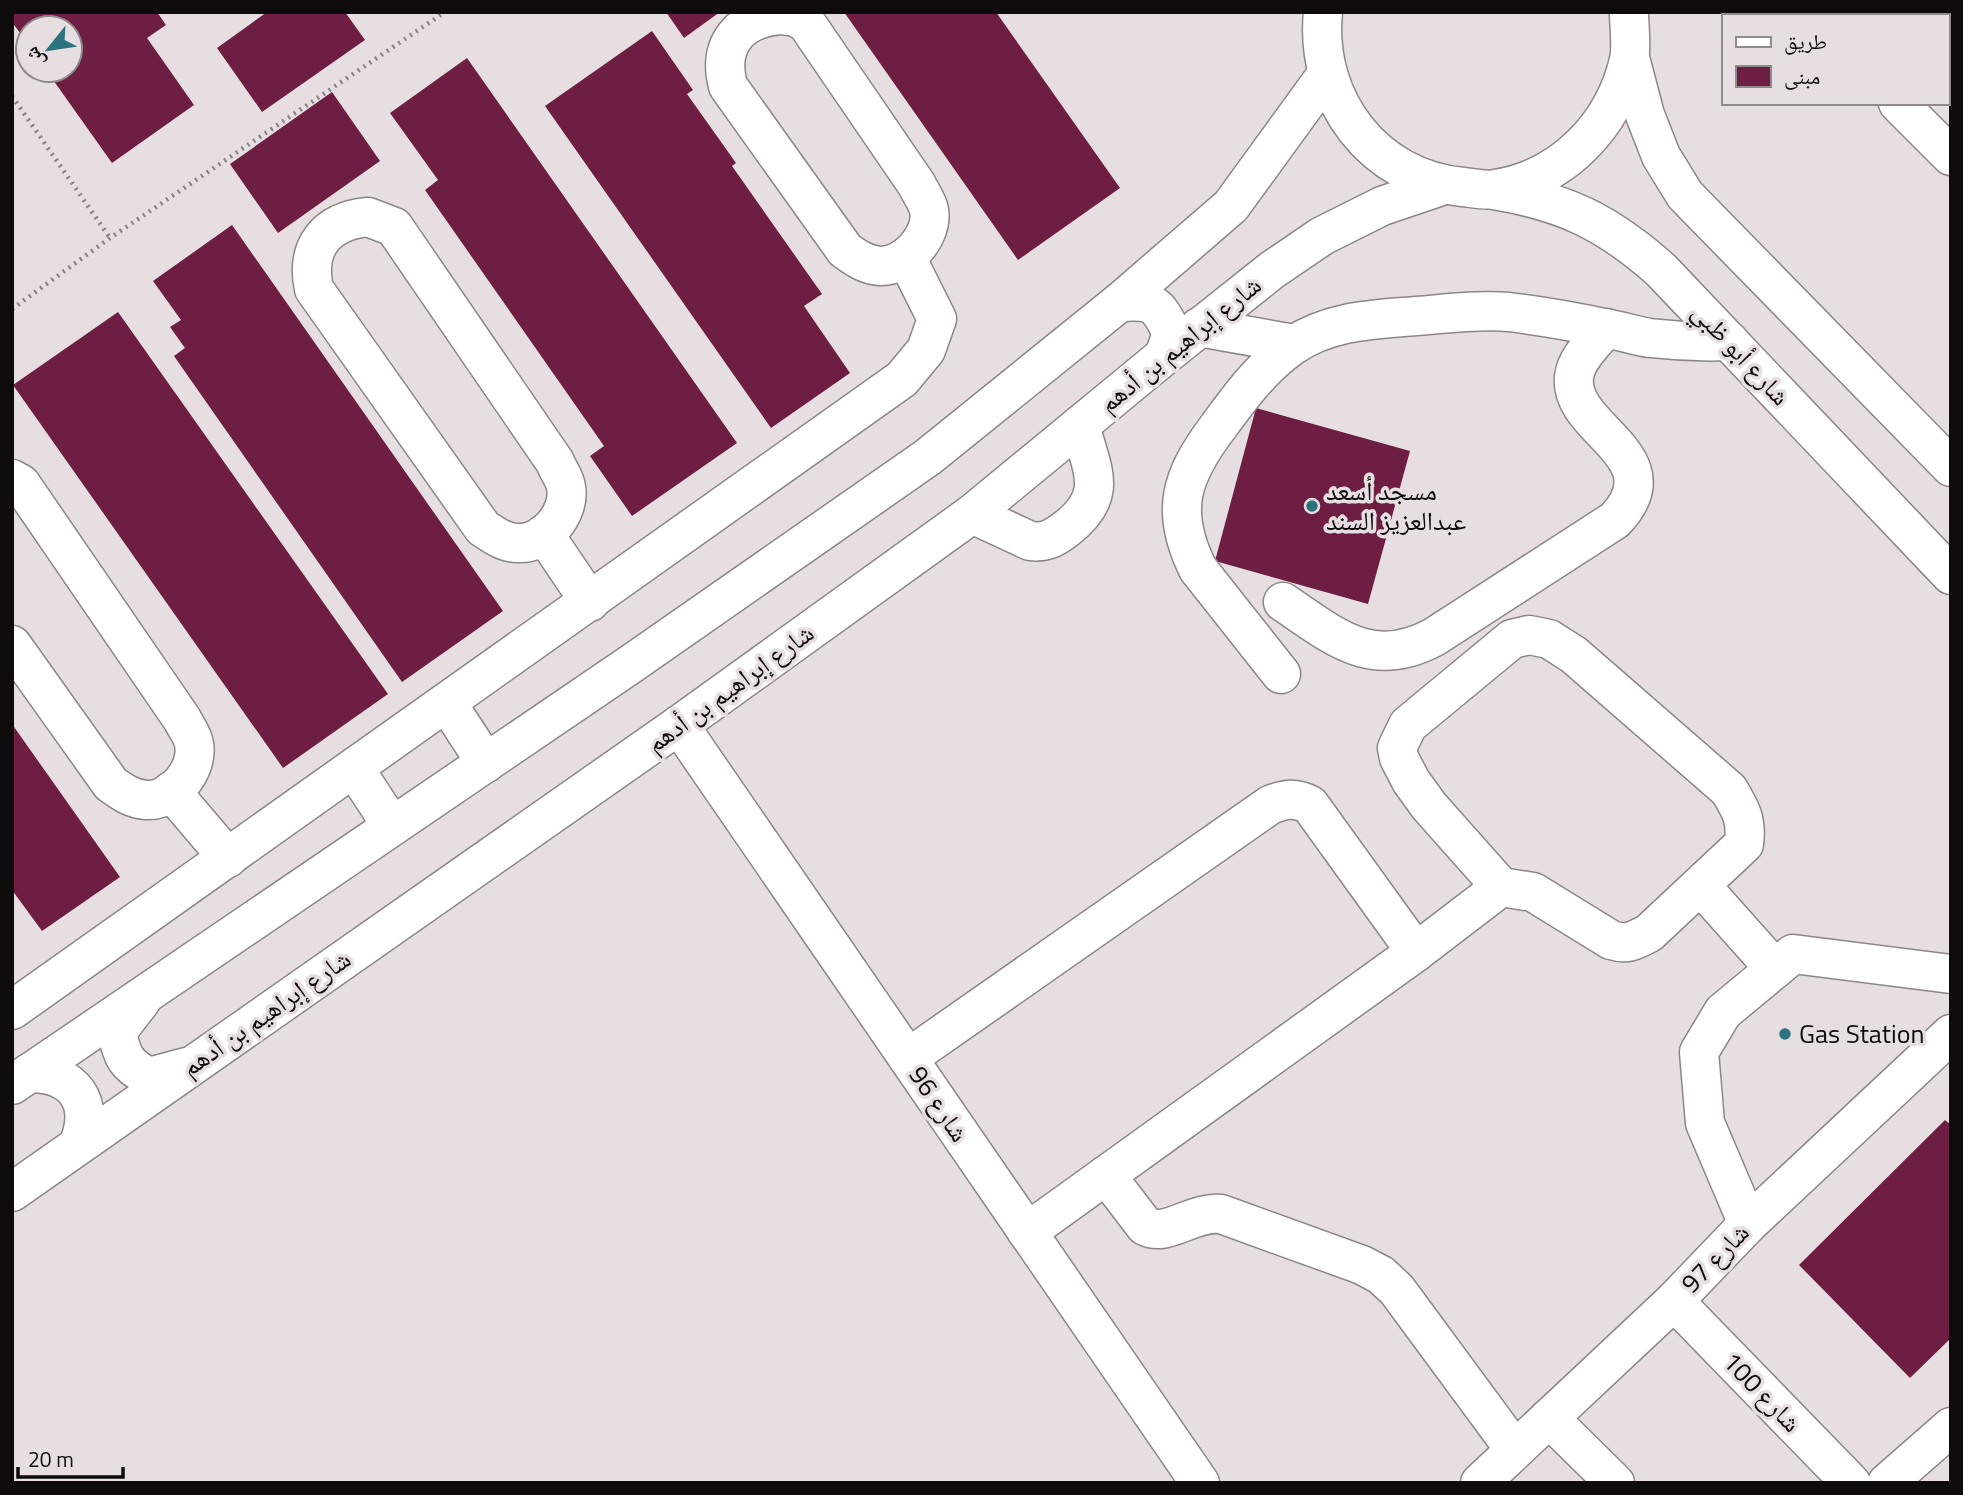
<svg xmlns="http://www.w3.org/2000/svg" width="1963" height="1495" font-family="'Titillium Web','Noto Naskh Arabic',sans-serif">
	<rect width="100%" height="100%" fill="#e6dee1"/>
	<g fill="#6e1e42">
		<polygon points="12,12 157,12 166,25 147,38 194,105 112,163 46,70 70,70 70,28 28,28 28,44 12,22"/>
		<polygon points="267,12 345,12 365,40 262,112 217,48"/>
		<polygon points="666,12 720,12 684,38"/>
		<polygon points="844,12 996,12 1120,188 1018,260"/>
		<polygon points="652,31 693,90 687,94 736,163 732,166 822,294 804,306 850,373 771,428 545,106"/>
		<polygon points="467,58 737,443 632,516 590,456 604,446 425,190 438,180 390,113"/>
		<polygon points="332,92 380,161 278,233 230,164"/>
		<polygon points="232,225 503,611 402,682 174,356 185,348 170,327 181,320 153,281"/>
		<polygon points="118,312 388,694 283,768 13,385"/>
		<polygon points="1256,408 1410,451 1368,604 1215,561"/>
		<polygon points="12,724 120,877 42,931 12,890"/>
		<polygon points="1945,1120 1951,1125 1951,1338 1910,1378 1799,1265"/>
	</g>
	<g fill="none" stroke-linecap="round" stroke-linejoin="round">
		<g stroke="#8d8688" stroke-width="41">
			<g id="minor">
				<path d="M1323,12C1314,100 1374,179 1463,187C1473,188 1486,191 1495,189C1563,179 1614,125 1629,60C1632,46 1629,27 1629,12"/>
				<path d="M781,15L796,17L807,24L917,185C920,192 927,201 929,210C934,235 906,267 880,266C866,265 856,258 845,250L728,86C717,44 740,18 781,15Z"/>
				<polyline points="1857,16 1858,12"/>
				<polyline points="1630,58 1645,115 1661,156 1685,195 1951,467"/>
				<polyline points="1898,103 1951,156"/>
				<path d="M1494,190C1565,202 1607,222 1661,270L1951,575"/>
				<path d="M368,217L394,227L555,462C558,470 565,479 566,487C571,513 544,545 518,543C504,543 494,535 483,528L314,289C305,247 326,221 368,217Z"/>
				<path d="M1120,302C1154,300 1157,303 1172,333L1164,356"/>
				<polyline points="1199,327 1294,344"/>
				<path d="M12,479L21,484L182,719C186,727 193,736 194,744C199,770 172,802 146,800C132,799 122,792 111,784L12,645"/>
				<path d="M972,514L1030,541C1046,543 1054,538 1066,529C1110,495 1092,471 1080,425"/>
				<polyline points="544,534 590,602"/>
				<path d="M1283,602C1334,636 1371,671 1434,637L1615,520C1676,456 1568,430 1574,377C1576,358 1595,342 1606,328"/>
				<path d="M1529,635L1549,639L1574,655L1729,790C1741,810 1747,820 1744,844L1649,933C1634,941 1627,945 1611,940L1533,892L1501,887L1429,806L1411,781L1399,758L1397,748L1408,725L1512,639Z"/>
				<path d="M1281,674L1198,569C1169,511 1181,476 1218,427C1240,397 1261,368 1292,346C1326,323 1364,320 1403,317C1438,315 1475,309 1509,312C1542,316 1576,322 1609,329C1622,331 1636,336 1650,338C1676,341 1703,342 1729,341"/>
				<polyline points="447,703 486,763"/>
				<polyline points="679,725 1200,1483"/>
				<polyline points="354,768 392,826"/>
				<polyline points="171,791 228,858"/>
				<polyline points="1701,886 1775,969"/>
				<path d="M141,1001L117,1032C122,1057 126,1065 149,1077L186,1067"/>
				<polyline points="12,1010 902,379 926,350 937,319 906,257"/>
				<path d="M908,1058L1270,805C1285,799 1295,797 1310,805L1416,952"/>
				<path d="M29,1073C74,1073 95,1101 79,1143"/>
				<polyline points="12,1085 631,664 928,457 1120,302 1231,206 1327,74"/>
				<path d="M1106,1175L1145,1226C1167,1238 1192,1211 1221,1214L1362,1265L1381,1275L1397,1290L1515,1450"/>
				<polyline points="12,1192 679,725 972,514 1164,356 1272,270 1322,236 1382,206 1444,185"/>
				<polyline points="1748,1224 1705,1123 1699,1052 1723,1012 1793,954 1951,974"/>
				<polyline points="1027,1232 1416,952 1501,887"/>
				<polyline points="1674,1301 1851,1483"/>
				<polyline points="1549,1418 1615,1483"/>
				<polyline points="1480,1483 1674,1301 1748,1224 1951,1034"/>
				<polyline points="1887,1483 1951,1427"/>
			</g>
		</g>
		<g stroke="#878183" stroke-width="4.5" stroke-dasharray="2 5" stroke-linecap="butt">
			<polyline points="12,96 110,238"/>
			<polyline points="12,309 110,238 445,12"/>
		</g>
		<use href="#minor" stroke="#fff" stroke-width="38"/>
	</g>
	<g fill="#2b747d" stroke="#e6dee1" stroke-width="2.5">
		<circle cx="1312" cy="506" r="7"/>
		<circle cx="1785" cy="1034" r="7"/>
	</g>
	<g text-anchor="middle" stroke-width="7" stroke-linejoin="round" paint-order="stroke">
		<g font-size="26" fill="#0d0b0c" stroke="#e6dee1">
			<text transform="translate(1180 344) rotate(-39)" y="9">شارع إبراهيم بن أدهم</text>
			<text transform="translate(1741 354) rotate(47)" y="9">شارع أبو ظبي</text>
			<text transform="translate(730 688) rotate(-36)" y="9">شارع إبراهيم بن أدهم</text>
			<text transform="translate(266 1013) rotate(-35)" y="9">شارع إبراهيم بن أدهم</text>
			<text transform="translate(939 1104) rotate(56)" y="9">شارع 96</text>
			<text transform="translate(1715 1258) rotate(-46)" y="9">شارع 97</text>
			<text transform="translate(1762 1392) rotate(46)" y="9">شارع 100</text>
		</g>
		<g font-size="26" fill="#0d0b0c" stroke="#e6dee1" text-anchor="start">
			<text x="1326" y="500">مسجد أسعد<tspan x="1326" dy="30">عبدالعزيز السند</tspan></text>
			<text x="1799" y="1043">Gas Station</text>
		</g>
	</g>
	<rect width="1963" height="1495" fill="none" stroke="#0d0b0c" stroke-width="28"/>
	<rect x="1722" y="14" width="228" height="91" fill="#e6dee1" stroke="#8f8a8c" stroke-width="2"/>
	<rect x="1736" y="37" width="35" height="10" fill="#ffffff" stroke="#8f8a8c" stroke-width="2"/>
	<text x="1784" y="49" font-size="21" fill="#0d0b0c">طريق</text>
	<rect x="1736" y="66" width="35" height="21" fill="#6e1e42" stroke="#8f8a8c" stroke-width="2"/>
	<text x="1784" y="84" font-size="21" fill="#0d0b0c">مبنى</text>
	<g transform="translate(49 49) rotate(240)"><circle r="33" fill="#e6dee1" stroke="#8f8a8c" stroke-width="2"/>
	<path d="M0-5L12 26L0 18L-12 26Z" fill="#2b747d"/>
	<text y="-10" font-size="19" font-weight="bold" text-anchor="middle" fill="#0d0b0c">ش</text>
	</g>
	<path d="M18 1467v10h105v-10" fill="none" stroke="#0d0b0c" stroke-width="3.5"/>
	<text x="28" y="1467" font-size="21" fill="#0d0b0c" stroke="#e6dee1" stroke-width="5" paint-order="stroke">20 m</text>
</svg>
